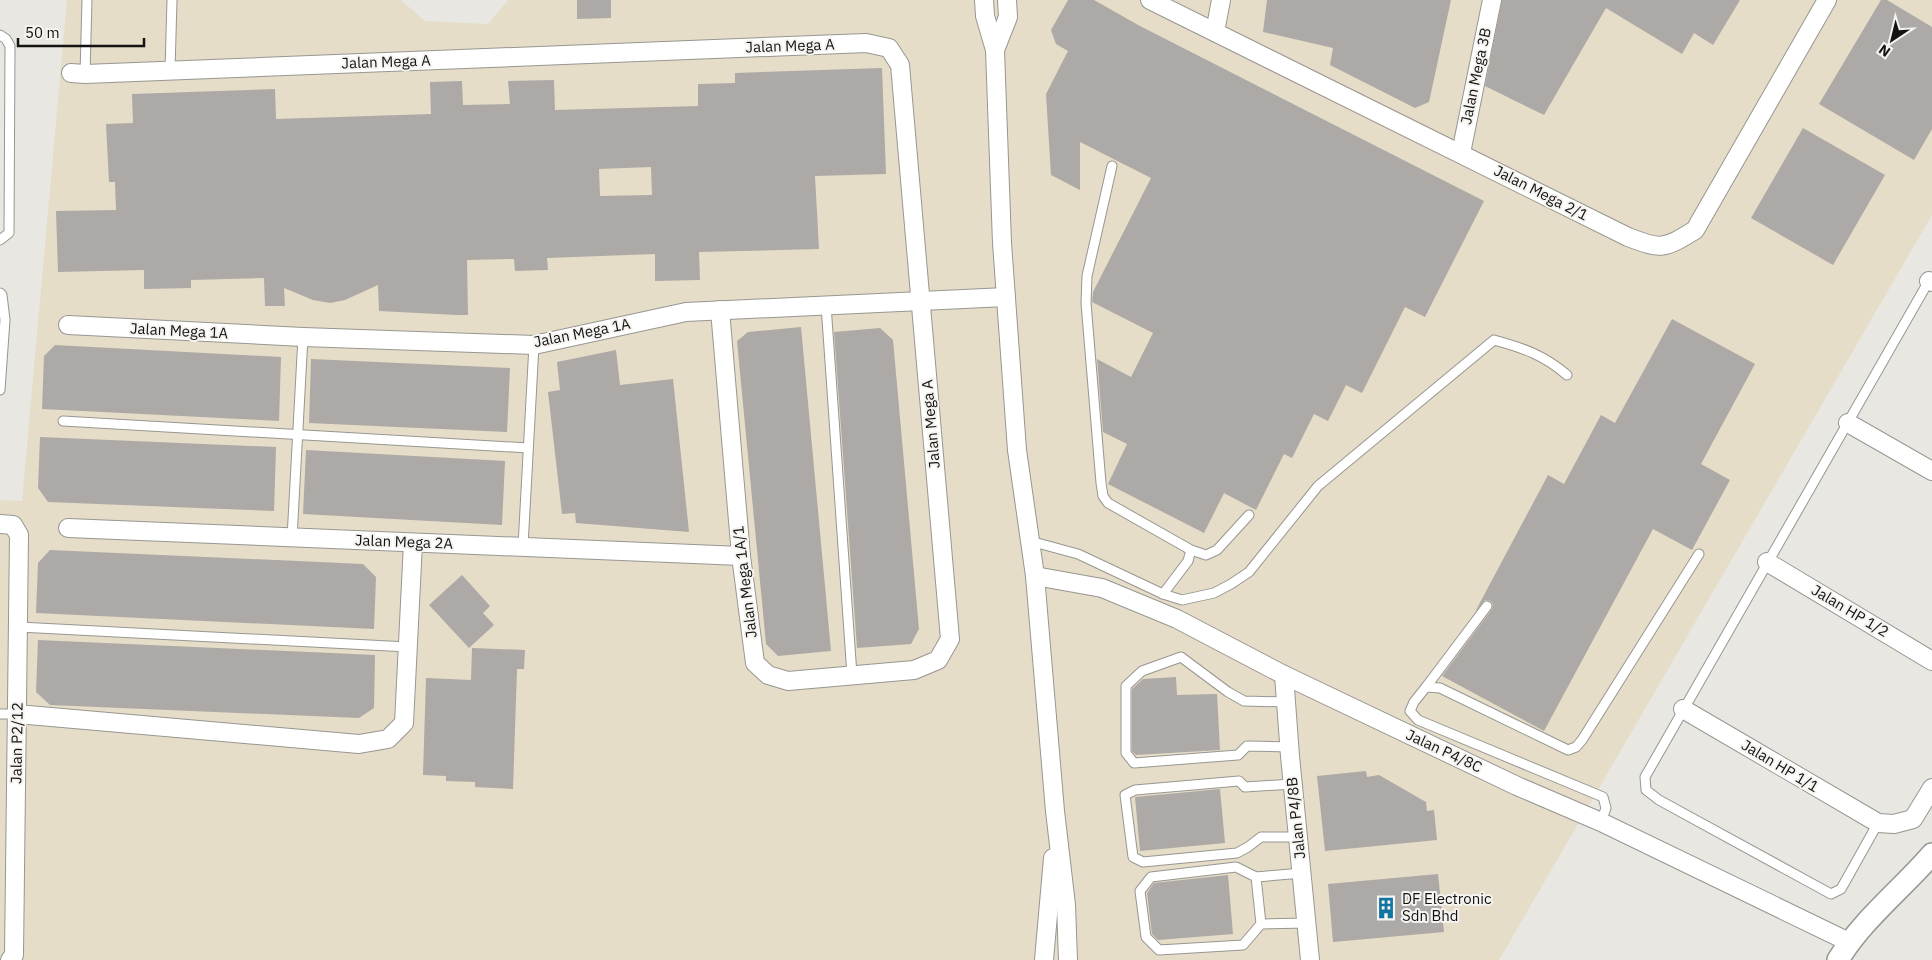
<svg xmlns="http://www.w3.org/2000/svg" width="1932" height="960" font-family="'IBM Plex Sans',sans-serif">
	<rect width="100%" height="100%" fill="#e8e7e2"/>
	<polygon fill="#e5ddc7" points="67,0 401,0 425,21 488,24 508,0 1932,0 1932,215 1499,960 0,960 0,500 22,501"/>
	<g fill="#ada9a6" fill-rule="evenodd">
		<polygon points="577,0 611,0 611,18 577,19"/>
		<polygon points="1068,0 1094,0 1140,26 1484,201 1425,317 1405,307 1362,393 1346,385 1328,421 1314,414 1292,458 1284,454 1256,510 1224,493 1204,533 1108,484 1127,444 1103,432 1097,359 1131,377 1153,333 1092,302 1093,292 1151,178 1080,142 1080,190 1051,175 1046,94 1068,51 1056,44 1051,30"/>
		<polygon points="1267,0 1451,0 1429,102 1415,108 1330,65 1333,48 1263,32"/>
		<polygon points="1502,0 1740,0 1713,45 1694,33 1682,54 1606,8 1544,115 1485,86"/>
		<polygon points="1881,0 1887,0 1932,27 1932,129 1914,160 1819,104"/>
		<path d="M882,68L886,174L815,176L819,249L699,252L700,280L655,281V254L547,258L548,270L515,271L514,259L467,260L468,315H457L379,311L378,285L345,300L330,303L313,300L284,288L285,306H265L264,278L191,280V288L144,289V270L58,272L56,211L116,210L115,182H109L106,124L133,123L132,94L275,89L276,119L431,114L430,82L462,81L463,105L510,104L508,81L554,80L555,110L698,106V84L735,83V73ZM651,167L652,195L600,196L599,169Z"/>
		<polygon points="1803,128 1885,175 1833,265 1751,218"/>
		<polygon points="1672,319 1755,364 1701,464 1730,480 1692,550 1653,529 1544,731 1442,676 1492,609 1493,604 1491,601 1485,600 1475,612 1548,475 1564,484 1601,415 1615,423"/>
		<polygon points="801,327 831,651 778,656 766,644 737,341 748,332"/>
		<polygon points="880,328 893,340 919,629 911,644 857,648 834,332"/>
		<polygon points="55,345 281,357 279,421 42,409 44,356"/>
		<polygon points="616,350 620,385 673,379 689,532 576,523 575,513 562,514 548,392 560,390 557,362"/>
		<polygon points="311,359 510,368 507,432 309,423"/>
		<polygon points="40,437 276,447 274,511 48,502 38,488"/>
		<polygon points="306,450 505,461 502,525 303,514"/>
		<polygon points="50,550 363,564 376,577 374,629 36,613 38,563"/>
		<polygon points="462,575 490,606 483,613 494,625 469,648 429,605"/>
		<polygon points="38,640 375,655 374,708 359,718 50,705 36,692"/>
		<polygon points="472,648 525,650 524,669 517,669 513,789 475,787 475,782 446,781 446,776 423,775 426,678 471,680"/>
		<polygon points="1176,677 1177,695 1217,694 1220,750 1136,755 1132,751 1132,689 1143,679"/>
		<polygon points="1366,771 1367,777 1379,775 1426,802 1427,811 1434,810 1437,840 1325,851 1317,776"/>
		<polygon points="1220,789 1225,843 1140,851 1135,797"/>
		<polygon points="1438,874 1444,932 1333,942 1328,884"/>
		<polygon points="1228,875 1233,934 1158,940 1152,934 1147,893 1154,883"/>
	</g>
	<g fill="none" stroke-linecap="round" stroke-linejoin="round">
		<g stroke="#979691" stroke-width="11">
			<g id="service">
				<polyline points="0,35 6,39 10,46 9,233 0,240"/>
				<polyline points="170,70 172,0"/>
				<polyline points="85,74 87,0"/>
				<polyline points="1112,166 1087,276 1086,303 1101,483 1103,496 1108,503 1191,550 1188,561 1163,594"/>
				<polyline points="0,293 2,295 5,320 0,390"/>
				<polyline points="826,305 852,675"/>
				<polyline points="63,421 528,448"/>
				<polyline points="292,538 303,337"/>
				<path d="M1030,541L1078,554L1163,594L1182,600L1214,593L1231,584L1249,572L1318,486L1494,340C1523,348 1544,355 1567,375"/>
				<polyline points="523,546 534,345"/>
				<polyline points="1191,550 1206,555 1217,550 1249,515"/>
				<polyline points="19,627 408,647"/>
				<polyline points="1426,687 1487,606"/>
				<polyline points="1286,702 1244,701 1228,692 1181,657 1142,671 1126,686 1126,753 1134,763 1238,755 1247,746 1289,747"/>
				<polyline points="0,714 17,714"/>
				<polyline points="1292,784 1245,787 1239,781 1135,790 1125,795 1133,857 1143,862 1237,853 1248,847 1261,837 1298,837"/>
				<polyline points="1601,822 1606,808 1603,797 1418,720 1410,711 1414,702 1426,687 1440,688 1568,750 1576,747 1582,740 1699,554"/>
				<polyline points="1878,823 1841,889 1831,894 1659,800 1646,790 1645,777 1930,279"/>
				<polyline points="1256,877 1302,873"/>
				<polyline points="1261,924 1256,877 1236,867 1151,877 1140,891 1146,937 1159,950 1243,945 1261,924 1307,923"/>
			</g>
		</g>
		<g stroke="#979691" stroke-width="20">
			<g id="minor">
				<polyline points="984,0 985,16 995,50 1002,243 1017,450 1035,576 1055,811 1066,905 1068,960"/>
				<path d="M1150,0L1628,237C1662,250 1664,249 1695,230L1827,0"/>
				<polyline points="1215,32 1221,0"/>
				<polyline points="995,50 1008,17 1007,0"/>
				<polyline points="71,73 85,74 866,43 889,48 900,65 950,639 938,660 914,670 788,681 768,675 755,663 741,556 720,310"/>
				<polyline points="1461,153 1492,0"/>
				<polyline points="1929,281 1932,282"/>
				<polyline points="68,325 303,337 534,345 686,312 1006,297"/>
				<polyline points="1848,423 1932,471"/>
				<polyline points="0,524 13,525 19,535 14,955 10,960"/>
				<polyline points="68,528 741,556"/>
				<polyline points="1767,562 1932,661"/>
				<polyline points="1035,576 1102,588 1177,619 1284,675 1517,786 1601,822 1849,942"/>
				<polyline points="1284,675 1290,756 1310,960"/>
				<polyline points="1683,709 1878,823 1894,824 1913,819 1932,788"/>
				<polyline points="17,714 359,744 388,739 404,723 413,543"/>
				<polyline points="1044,960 1053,858"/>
			</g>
		</g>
		<g stroke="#979691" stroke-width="24">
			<path id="tertiary" d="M1838,960C1862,920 1901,890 1932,854"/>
		</g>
		<use href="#service" stroke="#fff" stroke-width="9"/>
		<use href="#minor" stroke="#fff" stroke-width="18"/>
		<use href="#tertiary" stroke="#fff" stroke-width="21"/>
	</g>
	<defs>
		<g id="building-bare" transform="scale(1.725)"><path d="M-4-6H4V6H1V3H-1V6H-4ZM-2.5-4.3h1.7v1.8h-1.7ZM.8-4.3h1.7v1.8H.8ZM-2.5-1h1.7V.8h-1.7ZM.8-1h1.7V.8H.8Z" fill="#1175a2" stroke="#f6f4f0" stroke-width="2.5" paint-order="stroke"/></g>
	</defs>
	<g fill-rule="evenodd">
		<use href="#building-bare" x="1386" y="908"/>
	</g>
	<g text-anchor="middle" stroke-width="4" stroke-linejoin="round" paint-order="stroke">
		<g font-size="15" fill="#131311" stroke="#f6f4f0">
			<text transform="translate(790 46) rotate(-2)" y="5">Jalan Mega A</text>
			<text transform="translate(386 62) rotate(-2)" y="5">Jalan Mega A</text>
			<text transform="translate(1476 76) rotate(-78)" y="5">Jalan Mega 3B</text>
			<text transform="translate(1541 193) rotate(27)" y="5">Jalan Mega 2/1</text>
			<text transform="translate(179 331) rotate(3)" y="5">Jalan Mega 1A</text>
			<text transform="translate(582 333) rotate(-11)" y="5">Jalan Mega 1A</text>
			<text transform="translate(931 424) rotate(-95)" y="5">Jalan Mega A</text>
			<text transform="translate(404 542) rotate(2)" y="5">Jalan Mega 2A</text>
			<text transform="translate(745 582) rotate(-97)" y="5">Jalan Mega 1A/1</text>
			<text transform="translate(1850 611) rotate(31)" y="5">Jalan HP 1/2</text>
			<text transform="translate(17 743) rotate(-89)" y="5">Jalan P2/12</text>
			<text transform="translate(1444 751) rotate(25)" y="5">Jalan P4/8C</text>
			<text transform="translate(1780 766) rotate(31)" y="5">Jalan HP 1/1</text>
			<text transform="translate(1296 818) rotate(-96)" y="5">Jalan P4/8B</text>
		</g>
		<g font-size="15" fill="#131311" stroke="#f6f4f0" text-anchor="start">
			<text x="1402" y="904">DF Electronic<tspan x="1402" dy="17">Sdn Bhd</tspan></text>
		</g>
	</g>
	<g transform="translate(1892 40) rotate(215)" stroke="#f6f4f0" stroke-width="4" paint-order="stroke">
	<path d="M0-4L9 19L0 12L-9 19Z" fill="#131311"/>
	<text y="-8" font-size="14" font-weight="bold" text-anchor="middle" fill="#131311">N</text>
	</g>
	<path d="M18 38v8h126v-8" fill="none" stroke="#131311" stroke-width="2.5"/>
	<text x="25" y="38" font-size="15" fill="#131311" stroke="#f6f4f0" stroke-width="4" paint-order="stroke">50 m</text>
</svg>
